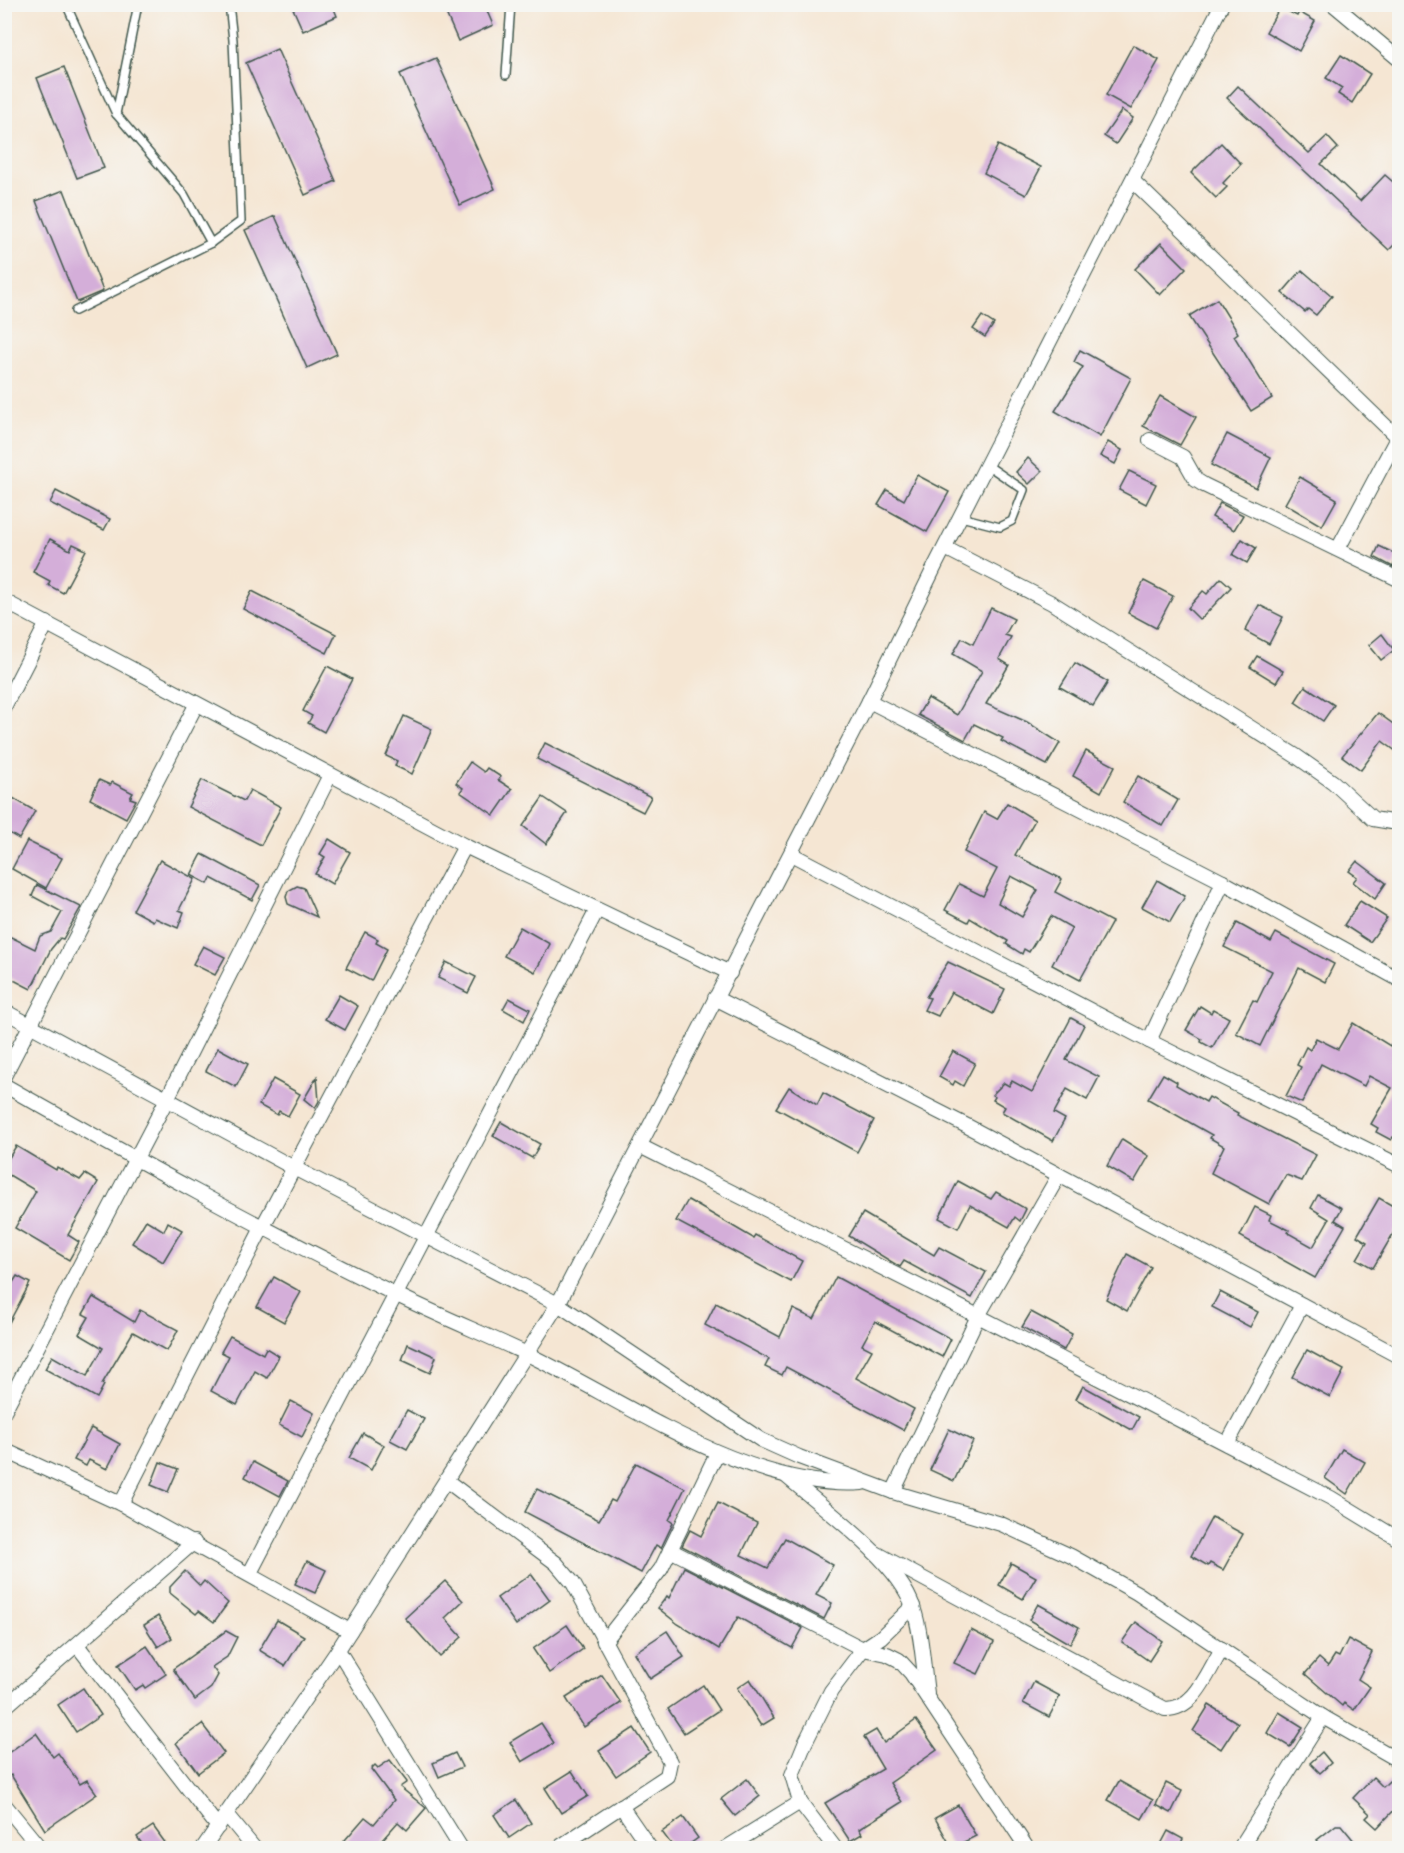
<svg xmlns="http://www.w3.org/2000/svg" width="1404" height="1853" font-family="'Comic Neue',sans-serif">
	<rect width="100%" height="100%" fill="#f6f6f2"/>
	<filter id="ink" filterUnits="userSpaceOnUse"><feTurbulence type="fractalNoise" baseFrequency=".0167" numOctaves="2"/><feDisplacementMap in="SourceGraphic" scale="12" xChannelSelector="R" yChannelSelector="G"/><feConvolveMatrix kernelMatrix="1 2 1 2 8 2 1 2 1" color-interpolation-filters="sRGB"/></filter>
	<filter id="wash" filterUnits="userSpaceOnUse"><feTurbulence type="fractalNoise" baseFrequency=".008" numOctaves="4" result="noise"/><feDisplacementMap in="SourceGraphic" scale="24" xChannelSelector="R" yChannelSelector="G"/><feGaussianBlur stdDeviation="1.35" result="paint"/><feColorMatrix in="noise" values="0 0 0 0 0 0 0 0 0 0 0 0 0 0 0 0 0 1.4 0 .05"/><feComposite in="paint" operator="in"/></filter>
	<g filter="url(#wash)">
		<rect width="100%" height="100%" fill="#f5e6d3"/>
		<g id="blocks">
			<g fill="#d4aed9" fill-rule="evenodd">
				<polygon points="291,4 332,4 337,16 303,31"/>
				<polygon points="442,4 484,4 493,25 458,41"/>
				<polygon points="1280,7 1297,16 1299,12 1315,21 1299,51 1266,32"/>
				<polygon points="1133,45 1159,60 1131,109 1106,95"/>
				<polygon points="277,49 336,181 305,195 246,63"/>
				<polygon points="1341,55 1370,74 1352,103 1338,94 1342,88 1326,78"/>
				<polygon points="436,58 495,189 460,205 400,74"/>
				<polygon points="64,67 104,168 77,178 37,78"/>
				<polygon points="1238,86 1309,153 1327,136 1338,148 1321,164 1360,201 1385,175 1400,188 1400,239 1389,250 1227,98"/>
				<polygon points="1122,110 1133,118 1116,144 1104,136"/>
				<polygon points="1221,143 1241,164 1223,183 1227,187 1216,198 1191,173"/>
				<polygon points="998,145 1041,167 1026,195 984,173"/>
				<polygon points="64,190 103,291 77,302 36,201"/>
				<polygon points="275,216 337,354 307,368 245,230"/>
				<polygon points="1161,243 1186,268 1160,295 1135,269"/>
				<polygon points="1302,270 1332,296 1316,315 1308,309 1305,312 1282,293"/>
				<polygon points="1217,299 1238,333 1234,336 1272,398 1251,411 1189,316"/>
				<polygon points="982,316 994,324 985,337 973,329"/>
				<polygon points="1080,350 1131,378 1100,437 1055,411 1083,367 1074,362"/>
				<polygon points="1160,396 1196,417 1180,445 1143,426"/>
				<polygon points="1227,434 1271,457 1256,488 1211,465"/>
				<polygon points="1108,442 1122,450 1115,464 1100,456"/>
				<polygon points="1028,458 1042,471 1029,484 1016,472"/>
				<polygon points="1129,471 1156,484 1146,504 1119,490"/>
				<polygon points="917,475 949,492 927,532 878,505 887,490 904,500"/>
				<polygon points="1300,477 1337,499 1322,526 1285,504"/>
				<polygon points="56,491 110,519 104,530 50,503"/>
				<polygon points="1220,503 1243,515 1234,530 1212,517"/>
				<polygon points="50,539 70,550 73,544 86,550 63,593 48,585 50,581 33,572"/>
				<polygon points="1242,539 1256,548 1247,563 1233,555"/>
				<polygon points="1379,546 1398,555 1393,567 1374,557"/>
				<polygon points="1221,578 1231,587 1200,620 1188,608 1203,591 1207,594"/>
				<polygon points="1144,581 1173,596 1156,628 1128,613"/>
				<polygon points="252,591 336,634 327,653 243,609"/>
				<polygon points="1259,605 1283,617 1269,644 1245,631"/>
				<polygon points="991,608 1014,619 1005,635 1011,637 999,659 1009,665 986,704 1027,722 1060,743 1047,765 1001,741 1003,738 974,724 965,740 918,715 928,698 957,715 982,671 953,654 962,638 973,644"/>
				<polygon points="1382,634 1394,650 1381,660 1369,645"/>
				<polygon points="1257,656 1283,671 1276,683 1250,667"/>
				<polygon points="1075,663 1108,682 1093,706 1060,687"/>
				<polygon points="327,666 352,679 324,732 308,723 312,716 303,711"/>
				<polygon points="1305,686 1334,705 1323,721 1295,702"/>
				<polygon points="1378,713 1400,729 1400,754 1382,741 1361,770 1342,756"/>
				<polygon points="404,716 432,729 412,774 395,766 397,761 386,756"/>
				<polygon points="545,743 651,797 643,812 537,759"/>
				<polygon points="1086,751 1115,766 1101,792 1073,776"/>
				<polygon points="470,762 484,772 487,768 501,777 498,780 512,789 494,815 460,792 463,788 456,783"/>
				<polygon points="1138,776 1178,800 1163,826 1123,802"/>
				<polygon points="99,780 110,785 112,782 133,793 130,798 136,800 126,818 90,799"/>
				<polygon points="202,780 244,801 250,790 281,807 261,845 188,807"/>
				<polygon points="11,797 35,811 19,839 4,830 4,809"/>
				<polygon points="543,797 567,813 546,844 523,826"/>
				<path d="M1007,803L1035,820L1015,855L1062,879L1055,892L1112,922L1080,980L1052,965L1072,928L1051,916L1029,952L1024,949L1022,954L1006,944L1008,941L970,918L968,922L945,910L959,884L983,896L997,869L964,852L984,812L997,819ZM1011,876L1038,890L1022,917L998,903Z"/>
				<polygon points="329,839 350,852 332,884 315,874 325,857 320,854"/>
				<polygon points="27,841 62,858 46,888 12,869"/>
				<polygon points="202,854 260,885 252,900 211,878 208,884 191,875"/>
				<polygon points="160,860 195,879 179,910 184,912 178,928 155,918 153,921 133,910"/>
				<polygon points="1357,861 1386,883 1375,899 1353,882 1357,877 1349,871"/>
				<polygon points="1157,880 1185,896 1170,922 1142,907"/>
				<polygon points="37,885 81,907 63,939 60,938 51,949 31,989 4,975 4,951 11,937 35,949 40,936 51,932 62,912 32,896"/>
				<polygon points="297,886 304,888 317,917 288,904 286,897 288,891"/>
				<polygon points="1360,901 1387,918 1370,942 1344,925"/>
				<polygon points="1237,923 1271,942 1276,933 1334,964 1325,982 1299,968 1260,1046 1236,1033 1253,1000 1257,1002 1272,971 1224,947"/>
				<polygon points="520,927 550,944 535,972 504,956"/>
				<polygon points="365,932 378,939 376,943 387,949 371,981 346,968"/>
				<polygon points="203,946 225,957 215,975 193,964"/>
				<polygon points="446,962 476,977 468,993 438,978"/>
				<polygon points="948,962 1005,989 993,1014 951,992 938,1016 924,1010 930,998 926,997"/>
				<polygon points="339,995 358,1006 345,1030 325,1019"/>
				<polygon points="509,998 530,1009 524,1021 503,1009"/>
				<polygon points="1200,1006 1211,1013 1213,1009 1229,1018 1212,1048 1201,1042 1202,1039 1186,1030"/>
				<polygon points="1071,1018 1084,1025 1066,1060 1099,1077 1087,1100 1067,1089 1054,1113 1065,1119 1053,1141 1002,1112 1005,1107 993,1100 995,1097 992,1095 1004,1083 1009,1086 1012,1081 1032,1092"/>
				<polygon points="1353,1023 1390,1046 1400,1028 1400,1141 1393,1137 1391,1140 1376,1132 1378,1128 1371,1124 1392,1088 1369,1076 1364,1086 1321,1064 1302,1103 1286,1096 1301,1067 1297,1065 1306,1047 1310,1050 1316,1038 1338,1049"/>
				<polygon points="218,1048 248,1064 236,1087 206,1071"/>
				<polygon points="953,1051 975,1063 963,1086 955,1081 953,1085 939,1077"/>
				<polygon points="1163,1074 1177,1082 1176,1085 1206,1102 1209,1097 1238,1113 1237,1115 1316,1155 1302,1181 1286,1175 1269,1204 1211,1173 1224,1146 1210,1138 1212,1135 1148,1099"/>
				<polygon points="317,1077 319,1101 315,1108 304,1099"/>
				<polygon points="273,1079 300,1094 288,1116 279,1111 277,1115 259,1105"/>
				<polygon points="789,1087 817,1105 823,1093 874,1120 857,1152 776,1108"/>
				<polygon points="501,1122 540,1144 532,1158 493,1136"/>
				<polygon points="1122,1139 1149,1156 1134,1182 1107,1166"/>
				<polygon points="16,1146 56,1170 57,1167 80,1180 85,1174 98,1182 68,1235 79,1242 69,1260 15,1228 36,1191 4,1172 4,1166"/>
				<polygon points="958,1181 991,1199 996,1192 1026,1209 1020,1221 1015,1217 1009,1227 970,1205 958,1228 939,1218"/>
				<polygon points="1318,1195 1342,1208 1335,1220 1345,1226 1315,1278 1240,1236 1255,1207 1271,1215 1269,1220 1289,1230 1288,1233 1313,1247 1329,1219 1311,1208"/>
				<polygon points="1379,1198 1400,1210 1400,1222 1373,1268 1357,1259 1367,1242 1357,1236"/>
				<polygon points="688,1200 753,1238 755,1235 802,1261 791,1282 676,1221"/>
				<polygon points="863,1213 934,1255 939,1247 986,1272 972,1298 904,1261 900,1267 849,1236"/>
				<polygon points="146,1220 164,1231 168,1222 182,1230 163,1262 132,1243"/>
				<polygon points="1127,1254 1151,1267 1127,1311 1106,1299"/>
				<polygon points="17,1276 30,1283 4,1332 4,1280 12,1284"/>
				<polygon points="274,1277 301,1292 284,1322 257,1307"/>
				<polygon points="836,1277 951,1339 942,1357 875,1321 862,1345 872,1350 856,1378 914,1409 903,1430 786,1367 782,1375 765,1367 769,1359 705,1325 716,1303 780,1337 793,1309 814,1319"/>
				<polygon points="1220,1292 1258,1312 1250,1327 1212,1307"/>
				<polygon points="93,1297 134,1322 140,1310 178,1330 167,1351 133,1332 102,1384 104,1385 97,1398 45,1369 52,1356 87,1376 103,1348 79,1334 89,1317 83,1314"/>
				<polygon points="1031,1312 1072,1334 1064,1350 1022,1327"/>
				<polygon points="230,1336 263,1354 266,1348 279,1356 267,1378 255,1371 237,1405 211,1391 229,1356 221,1352"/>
				<polygon points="408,1344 436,1357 430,1373 402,1360"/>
				<polygon points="1307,1350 1344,1370 1330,1397 1292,1377"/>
				<polygon points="1083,1386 1139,1417 1132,1430 1076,1399"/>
				<polygon points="291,1401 314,1413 302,1437 279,1425"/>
				<polygon points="407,1410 424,1419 407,1449 390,1440"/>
				<polygon points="91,1428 120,1444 107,1469 89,1460 86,1466 74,1460"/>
				<polygon points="949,1429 973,1441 954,1481 930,1470"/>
				<polygon points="363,1433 384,1445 371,1470 349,1458"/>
				<polygon points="1342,1449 1365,1462 1347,1494 1325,1478"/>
				<polygon points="160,1462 178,1469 168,1492 151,1485"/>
				<polygon points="253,1462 288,1481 280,1496 245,1477"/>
				<polygon points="636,1463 685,1488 669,1520 673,1523 661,1548 656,1545 641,1573 525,1512 537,1489 599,1520 611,1500 615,1502"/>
				<polygon points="718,1503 757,1523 741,1555 768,1568 785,1538 833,1565 816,1595 832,1603 824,1619 682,1546 690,1530 701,1536"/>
				<polygon points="1212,1517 1243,1534 1223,1570 1210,1563 1208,1566 1191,1556"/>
				<polygon points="307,1561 326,1570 315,1593 295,1584"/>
				<polygon points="1011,1563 1036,1577 1023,1599 999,1585"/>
				<polygon points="684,1567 803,1628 792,1648 738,1617 719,1649 678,1624 658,1608 667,1596 669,1598"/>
				<polygon points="185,1571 200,1586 204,1581 228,1603 214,1622 199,1611 196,1614 170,1593 170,1587"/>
				<polygon points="531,1574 550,1600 516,1625 497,1598"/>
				<polygon points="445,1581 463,1601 445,1618 462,1637 440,1657 405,1618"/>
				<polygon points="1038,1604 1079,1627 1070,1644 1029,1620"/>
				<polygon points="158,1616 172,1638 158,1647 144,1625"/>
				<polygon points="277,1620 304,1636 285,1666 259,1650"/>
				<polygon points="1136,1622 1162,1641 1149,1661 1122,1642"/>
				<polygon points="567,1625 583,1649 549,1673 533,1649"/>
				<polygon points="971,1630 994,1642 978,1674 954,1663"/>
				<polygon points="226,1631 237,1637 227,1657 212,1667 218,1675 211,1688 195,1700 173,1669"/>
				<polygon points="667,1631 684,1657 650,1679 634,1653"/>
				<polygon points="1348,1639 1372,1652 1358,1679 1370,1687 1354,1710 1344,1703 1342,1706 1305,1674 1319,1658 1328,1666 1335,1655 1339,1657"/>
				<polygon points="147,1646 166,1674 145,1688 143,1685 135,1690 118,1665"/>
				<polygon points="602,1675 621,1703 584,1727 566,1698"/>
				<polygon points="750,1679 774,1718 761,1726 737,1688"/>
				<polygon points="1034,1682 1060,1696 1049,1717 1023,1703"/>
				<polygon points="703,1685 719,1710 684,1733 668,1709"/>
				<polygon points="83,1688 101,1715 76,1732 58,1705"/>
				<polygon points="1209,1705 1238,1723 1221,1749 1193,1731"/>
				<polygon points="1279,1712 1303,1727 1290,1747 1267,1733"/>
				<polygon points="916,1720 937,1750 890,1783 902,1802 859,1829 862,1834 850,1841 825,1803 883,1769 864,1737 876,1730 884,1743"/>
				<polygon points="541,1723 554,1743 522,1762 510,1742"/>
				<polygon points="202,1724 224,1753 198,1773 176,1743"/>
				<polygon points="634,1728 650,1752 616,1776 599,1751"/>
				<polygon points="36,1733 53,1757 58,1753 80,1784 87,1780 97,1794 45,1830 11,1775 4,1779 4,1756"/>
				<polygon points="1322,1752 1331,1763 1320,1773 1310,1763"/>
				<polygon points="455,1753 462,1767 439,1777 433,1763"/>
				<polygon points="390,1760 407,1782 400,1787 426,1808 407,1830 398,1822 375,1848 338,1848 365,1817 374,1824 394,1800 371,1769 375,1765 378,1768"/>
				<polygon points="572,1771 588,1796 561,1813 545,1788"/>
				<polygon points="1373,1777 1383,1787 1389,1781 1400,1791 1400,1804 1377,1828 1366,1818 1370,1814 1353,1798"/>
				<polygon points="747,1779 760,1796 735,1816 721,1799"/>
				<polygon points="1119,1781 1153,1800 1142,1819 1108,1800"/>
				<polygon points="1166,1783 1182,1791 1171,1813 1156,1805"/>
				<polygon points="516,1800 531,1823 509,1838 494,1815"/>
				<polygon points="958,1805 976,1836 952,1848 935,1818"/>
				<polygon points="683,1817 698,1838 684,1848 674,1848 662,1832"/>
				<polygon points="1336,1825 1341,1825 1360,1848 1323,1848 1317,1840"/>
				<polygon points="153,1826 169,1848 145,1848 137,1837"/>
				<polygon points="1168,1831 1183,1839 1178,1848 1159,1848"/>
			</g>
		</g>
	</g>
	<g filter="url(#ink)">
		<use href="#blocks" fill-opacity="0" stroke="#3f564c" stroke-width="1.5"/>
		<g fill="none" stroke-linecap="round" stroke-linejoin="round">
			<g stroke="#3f564c" stroke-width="10">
				<g id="lane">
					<polyline points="66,4 116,114 184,194 211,243"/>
					<polyline points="506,75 511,4"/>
					<polyline points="116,114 138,4"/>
					<polyline points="75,311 211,243 241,221 233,40 229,4"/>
					<polyline points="961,517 1000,527 1012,521 1024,490 987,465"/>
				</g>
			</g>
			<g stroke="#3f564c" stroke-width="16">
				<g id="street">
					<polyline points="1333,4 1400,60"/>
					<polyline points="1133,181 1400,440"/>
					<polyline points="1150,440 1183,457 1196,480 1204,485 1400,580"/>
					<polyline points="945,548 1052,603 1296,756 1333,782 1373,819 1391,822 1400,816"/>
					<polyline points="1338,549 1397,438"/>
					<polyline points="4,601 465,846 730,973"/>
					<polyline points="869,701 1223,882 1400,980"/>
					<polyline points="4,707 47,623"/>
					<polyline points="791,854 1149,1041 1400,1166"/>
					<polyline points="715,998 969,1127 1400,1357"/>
					<polyline points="4,1011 294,1168 558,1304 761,1440 799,1457 893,1492 1001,1524 1071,1556 1137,1593 1323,1717 1400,1761"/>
					<polyline points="1149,1041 1223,882"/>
					<polyline points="4,1076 196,705"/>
					<path d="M4,1085C133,1158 263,1230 397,1295C440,1316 484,1334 527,1354C627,1402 749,1491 862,1483"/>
					<polyline points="640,1146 978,1316 1331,1498 1400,1540"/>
					<polyline points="4,1411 167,1099 330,775"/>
					<polyline points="1227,1444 1302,1305"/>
					<polyline points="4,1450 121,1504 350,1631"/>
					<path d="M786,1476C823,1508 898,1561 913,1607C922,1634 923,1665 927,1693"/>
					<polyline points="447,1481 556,1563 573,1583 670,1762 667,1776 561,1846"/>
					<polyline points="893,1492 978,1316 1059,1175"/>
					<polyline points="121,1504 263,1226 465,846"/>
					<polyline points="670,1550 863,1649 887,1654 899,1660 911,1673 1027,1848"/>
					<path d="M874,1552L1165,1709C1195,1710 1207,1673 1222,1649"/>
					<polyline points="250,1573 597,910"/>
					<polyline points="604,1642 661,1569 717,1453"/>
					<polyline points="77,1645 218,1827"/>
					<polyline points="338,1650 461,1848"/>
					<polyline points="4,1708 194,1542"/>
					<polyline points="4,1804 40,1848"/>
					<polyline points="621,1806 650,1848"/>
					<polyline points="226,1814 254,1848"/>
					<polyline points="203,1848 338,1650 558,1304 869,701 936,564 1222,4"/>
					<polyline points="726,1848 800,1802"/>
					<polyline points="835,1848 800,1802 792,1775 805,1743 831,1691 863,1649 881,1637 913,1606"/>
					<polyline points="1240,1848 1323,1717"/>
				</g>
			</g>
			<use href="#lane" stroke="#fff" stroke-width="7"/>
			<use href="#street" stroke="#fff" stroke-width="14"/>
		</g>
	</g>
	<rect width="1404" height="1853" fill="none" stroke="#f6f6f2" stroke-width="24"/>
</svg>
